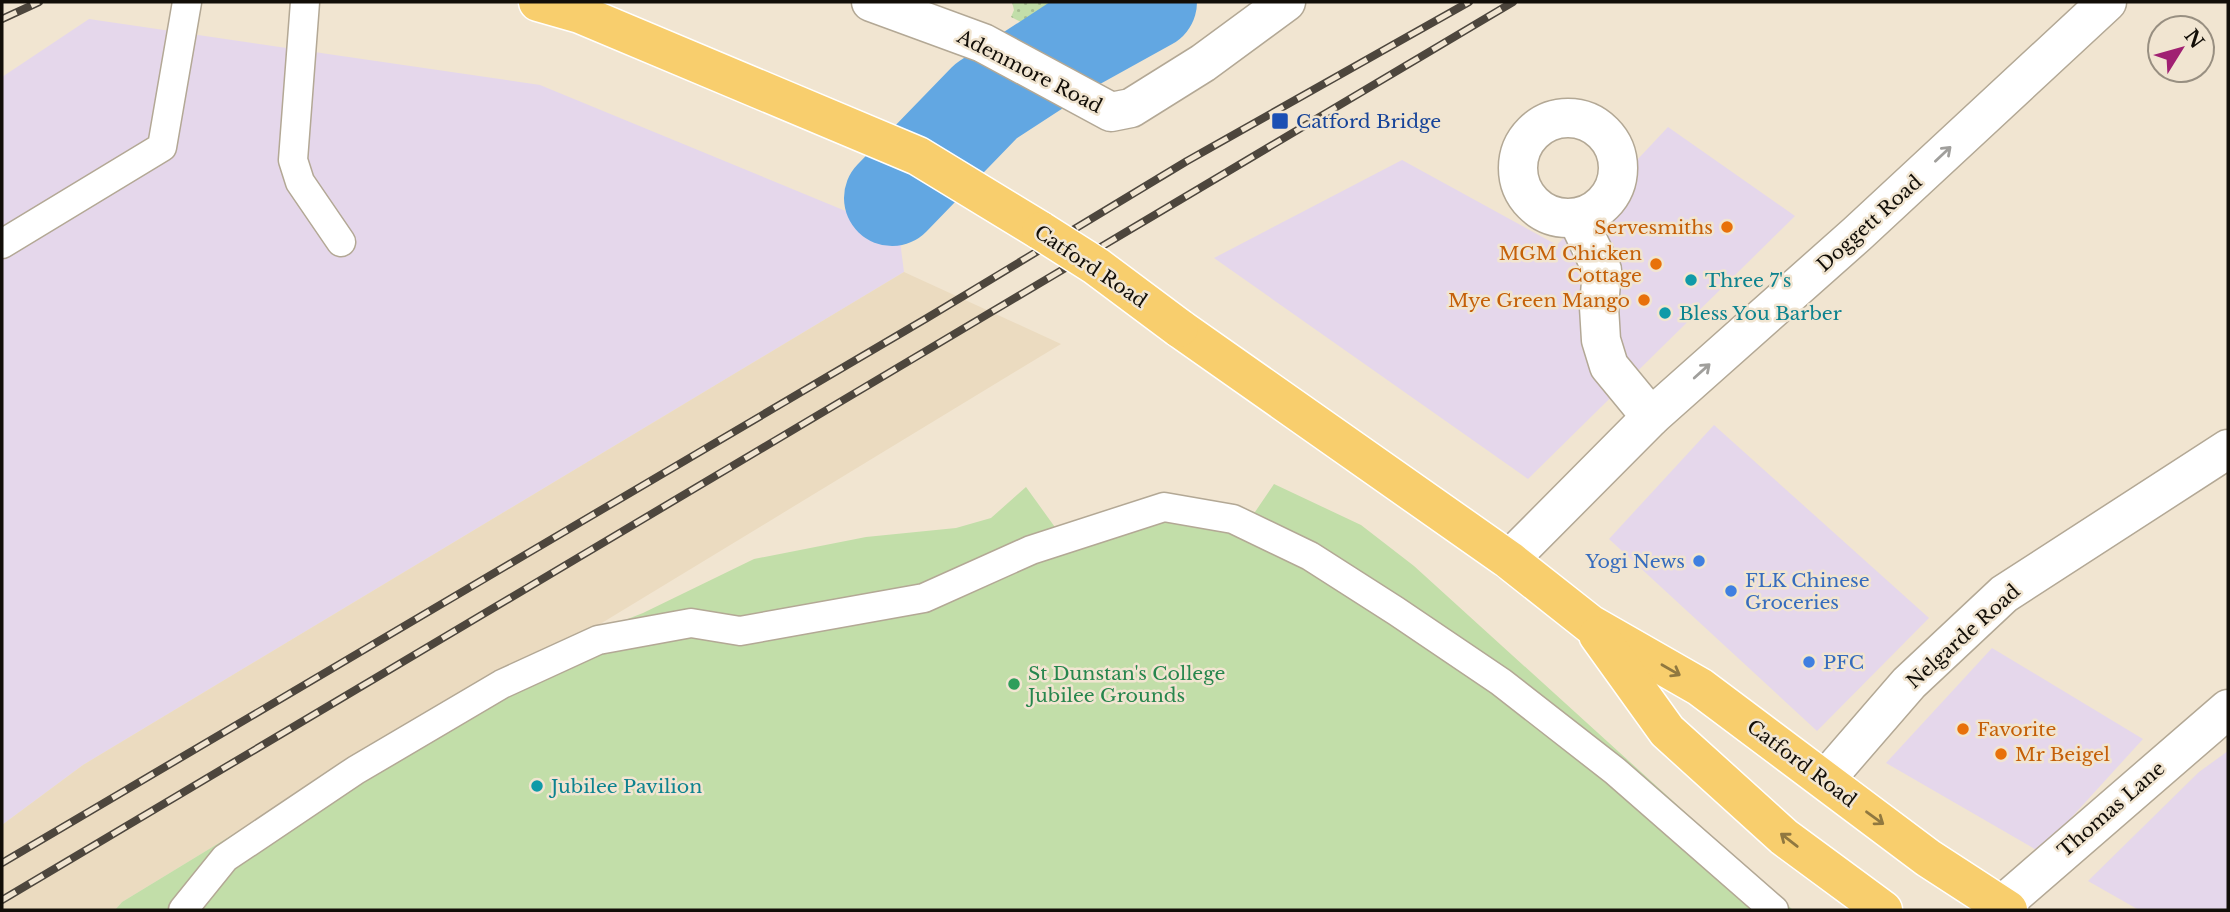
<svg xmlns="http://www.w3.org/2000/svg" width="2230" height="912" font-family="'Libre Baskerville',serif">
	<defs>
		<pattern id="grass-dots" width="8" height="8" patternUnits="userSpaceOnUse" patternTransform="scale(1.75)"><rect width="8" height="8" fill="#c2dea9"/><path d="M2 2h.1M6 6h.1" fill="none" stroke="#a6bd90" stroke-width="1.8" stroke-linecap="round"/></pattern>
	</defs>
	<rect width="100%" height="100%" fill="#f1e5d1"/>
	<g fill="#e5d7eb">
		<polygon points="89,19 540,85 899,233 904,272 83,765 2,825 2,77"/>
		<polygon points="1668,127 1795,216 1528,479 1214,258 1402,160 1557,245"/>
		<polygon points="1714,425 1929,618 1817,731 1609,539"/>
		<polygon points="1992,648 2143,739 2040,852 1886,763"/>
		<polygon points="2228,751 2228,910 2139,910 2088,881 2199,772"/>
	</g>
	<polygon fill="#ebdbc0" points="904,272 1061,344 582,635 438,710 122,902 115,910 2,910 2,825 83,765"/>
	<polygon fill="url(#grass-dots)" points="1012,2 1086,2 1049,36 1011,17 1014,10"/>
	<polygon fill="#c2dea9" points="1274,484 1361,525 1414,566 1793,910 115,910 122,902 438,710 543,652 643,613 754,559 866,537 956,528 991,518 1026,487 1057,530 1233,509 1255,512"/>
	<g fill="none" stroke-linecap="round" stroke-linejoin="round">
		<polyline stroke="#62a7e2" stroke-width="96" points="892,198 986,101 1075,43 1149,2"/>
		<g stroke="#b3a895" stroke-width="31">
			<g id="lane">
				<polyline points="305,2 293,160 300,182 341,242"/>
				<polyline points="2,244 162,147 187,2"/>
				<polyline points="183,910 225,858 356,770 502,684 598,640 691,623 740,631 924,598 1031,550 1164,507 1233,519 1310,556 1396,611 1501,682 1615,771 1774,910"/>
			</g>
		</g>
		<g stroke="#b3a895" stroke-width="41">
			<g id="street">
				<polyline points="871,2 983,43 1111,112 1131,108 1203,63 1286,2"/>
				<circle cx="1568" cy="168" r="50"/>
				<polyline points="1577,218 1602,270 1599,307 1601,340 1609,366 1651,417"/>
				<polyline points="1509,560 1651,417 1857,234 2107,2"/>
				<polyline points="1825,780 1909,683 2004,594 2228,449"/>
				<polyline points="1996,910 2228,709"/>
			</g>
		</g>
		<g stroke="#fff" stroke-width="41">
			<g id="highway">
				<polyline points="538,2 580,14 918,156 1041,231"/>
				<polyline points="1179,328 1509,560 1590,624 1700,687 1928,858 2008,910"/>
				<polyline points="1598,635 1667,731 1784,837 1883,910"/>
			</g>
		</g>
		<use href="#lane" stroke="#fff" stroke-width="28"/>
		<use href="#street" stroke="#fff" stroke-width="38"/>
		<use href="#highway" stroke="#f8ce6d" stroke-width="38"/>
		<g stroke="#4d463d" stroke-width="8">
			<g id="rail">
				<polyline points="2,19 39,2"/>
				<polyline points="2,863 927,318 1187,161 1469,2"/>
				<polyline points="2,900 1513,2"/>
			</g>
		</g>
		<use href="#rail" stroke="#f1e5d1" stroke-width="5" stroke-dasharray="16" stroke-linecap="butt"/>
		<g stroke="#fff" stroke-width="41" stroke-linecap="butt">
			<polyline id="highway-bridge" points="1041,231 1096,266 1179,328"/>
		</g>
		<use href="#highway-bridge" stroke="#f8ce6d" stroke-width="38"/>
	</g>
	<defs><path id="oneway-shaft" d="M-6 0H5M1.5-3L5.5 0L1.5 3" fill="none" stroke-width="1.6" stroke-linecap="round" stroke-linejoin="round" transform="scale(1.75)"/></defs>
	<g stroke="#a09f9c">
		<use href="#oneway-shaft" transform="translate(1943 154) rotate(-43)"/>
		<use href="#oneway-shaft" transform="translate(1702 371) rotate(-42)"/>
	</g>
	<g stroke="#907840">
		<use href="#oneway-shaft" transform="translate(1671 670) rotate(30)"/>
		<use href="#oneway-shaft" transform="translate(1875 818) rotate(36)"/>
		<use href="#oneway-shaft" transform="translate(1789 840) rotate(-142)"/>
	</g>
	<rect fill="#1a4fb4" stroke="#f1e5d1" stroke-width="2.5" x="1271" y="112" width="18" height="18" rx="3.5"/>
	<g fill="#e8710a" stroke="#f1e5d1" stroke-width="2.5">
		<circle cx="1727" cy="227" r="7"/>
		<circle cx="1656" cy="264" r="7"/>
		<circle cx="1644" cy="300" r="7"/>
		<circle cx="1963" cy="729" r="7"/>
		<circle cx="2001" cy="754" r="7"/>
	</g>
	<g fill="#0f9aa8" stroke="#f1e5d1" stroke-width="2.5">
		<circle cx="1691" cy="280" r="7"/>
		<circle cx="1665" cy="313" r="7"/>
		<circle cx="537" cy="786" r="7"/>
	</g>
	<g fill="#3f7fe0" stroke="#f1e5d1" stroke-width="2.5">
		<circle cx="1699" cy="561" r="7"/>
		<circle cx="1731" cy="591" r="7"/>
		<circle cx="1809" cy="662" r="7"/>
	</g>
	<circle fill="#2e9e5b" stroke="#f1e5d1" stroke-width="2.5" cx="1014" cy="684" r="7"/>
	<g text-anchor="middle" stroke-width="5" stroke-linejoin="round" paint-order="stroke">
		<g font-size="19" fill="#120e08" stroke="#f1e5d1">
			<text transform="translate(1030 71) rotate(27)" y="7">Adenmore Road</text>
			<text transform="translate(1869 223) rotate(-42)" y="7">Doggett Road</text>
			<text transform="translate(1091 266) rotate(34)" y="7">Catford Road</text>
			<text transform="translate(1963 636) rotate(-42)" y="7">Nelgarde Road</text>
			<text transform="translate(1802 763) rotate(37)" y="7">Catford Road</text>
			<text transform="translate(2111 809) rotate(-41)" y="7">Thomas Lane</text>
		</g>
		<g font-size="19" fill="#164399" stroke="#f1e5d1" text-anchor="start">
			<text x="1296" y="128">Catford Bridge</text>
		</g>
		<g font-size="19" fill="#c56008" stroke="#f1e5d1" text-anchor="end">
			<text x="1713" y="234">Servesmiths</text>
			<text x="1642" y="260">MGM Chicken<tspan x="1642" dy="22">Cottage</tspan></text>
			<text x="1630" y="307">Mye Green Mango</text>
			<text x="1977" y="736" text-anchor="start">Favorite</text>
			<text x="2015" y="761" text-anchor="start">Mr Beigel</text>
		</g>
		<g font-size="19" fill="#0d838f" stroke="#f1e5d1" text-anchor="start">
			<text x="1705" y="287">Three 7's</text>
			<text x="1679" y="320">Bless You Barber</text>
			<text x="551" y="793">Jubilee Pavilion</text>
		</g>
		<g font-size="19" fill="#366cbe" stroke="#f1e5d1" text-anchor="start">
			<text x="1685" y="568" text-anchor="end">Yogi News</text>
			<text x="1745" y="587">FLK Chinese<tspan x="1745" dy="22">Groceries</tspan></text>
			<text x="1823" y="669">PFC</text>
		</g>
		<g font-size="19" fill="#27864d" stroke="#f1e5d1" text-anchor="start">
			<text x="1028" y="680">St Dunstan's College<tspan x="1028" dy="22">Jubilee Grounds</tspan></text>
		</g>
	</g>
	<rect width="2230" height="912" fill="none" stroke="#120e08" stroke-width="7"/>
	<g transform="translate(2181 49) rotate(53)"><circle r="33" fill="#f1e5d1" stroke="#988f81" stroke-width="2"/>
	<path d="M0-5L12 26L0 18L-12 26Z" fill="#a02072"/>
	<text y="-10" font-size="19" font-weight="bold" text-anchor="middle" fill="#120e08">N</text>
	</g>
</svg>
